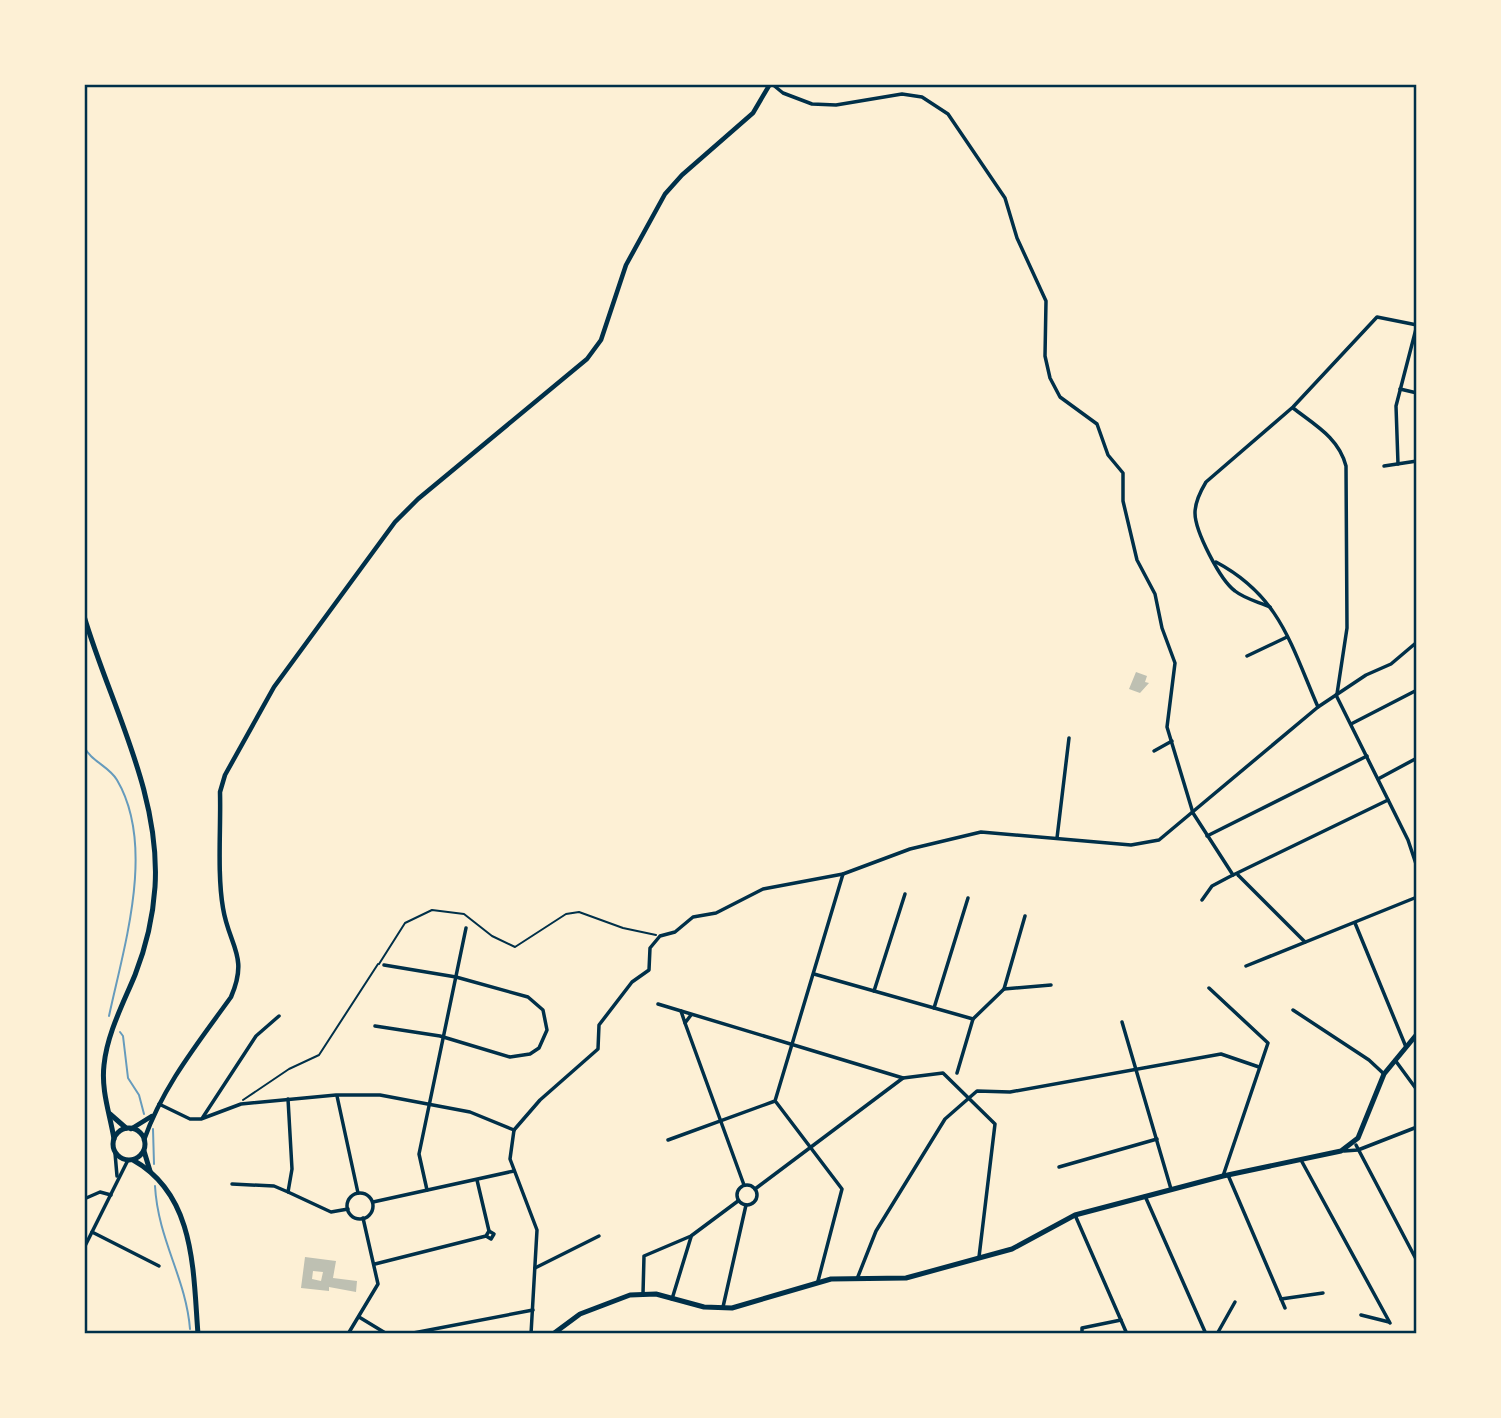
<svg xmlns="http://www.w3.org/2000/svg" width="1501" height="1418" font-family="Lato,sans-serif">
	<rect width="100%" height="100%" fill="#fdf0d5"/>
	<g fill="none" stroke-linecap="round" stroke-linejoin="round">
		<g stroke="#669bbc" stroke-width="2">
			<path d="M84,746C90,761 109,766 117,780C156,846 124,946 109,1016"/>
			<polyline points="120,1032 123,1036 128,1078 139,1095 144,1114"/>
			<polyline points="153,1129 154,1164"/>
			<path d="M155,1186C158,1240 186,1278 190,1329"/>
		</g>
	</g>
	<g fill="#bec0b2" fill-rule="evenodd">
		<polygon points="1136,672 1147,676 1145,682 1149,683 1140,693 1129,689"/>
		<path d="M305,1257L336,1261L333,1278L357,1281L356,1292L329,1287V1291L301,1288ZM313,1271L323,1272L321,1281L312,1279Z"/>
	</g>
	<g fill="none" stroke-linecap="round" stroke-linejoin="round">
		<g stroke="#003049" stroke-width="2">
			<polyline points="379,964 405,923 432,910 464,914 492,936 515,947 566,914 579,912 623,928 656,935"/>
			<polyline points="243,1100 289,1069 319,1055 378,964"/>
		</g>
		<g stroke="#003049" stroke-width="3.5">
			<polyline points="772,84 783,93 812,104 836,105 902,94 922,97 948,114 1005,198 1017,238 1046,301 1045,356 1050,378 1060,397 1097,424 1108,455 1123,473 1123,501 1137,560 1155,594 1162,628 1175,663 1167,727 1193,813 1233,875"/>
			<polyline points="1400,389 1417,393"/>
			<path d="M1293,408C1315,425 1339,438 1346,466L1347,628L1337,694"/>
			<polyline points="1384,466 1417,461"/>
			<path d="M1216,562C1280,596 1291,645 1318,707"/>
			<path d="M1270,607C1259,602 1245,599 1235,591C1220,580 1195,531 1195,513C1195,502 1200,492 1206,482L1293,407L1377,317L1417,325L1396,406L1398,464"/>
			<polyline points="1247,656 1287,637"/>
			<polyline points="1336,695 1408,840 1417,867"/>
			<polyline points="1351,724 1417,690"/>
			<polyline points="1154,751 1172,741"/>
			<polyline points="1378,779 1417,758"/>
			<polyline points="1207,836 1367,756"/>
			<polyline points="1057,838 1069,738"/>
			<polyline points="1238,875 1305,942"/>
			<polyline points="1202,900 1212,886 1229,877 1388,800"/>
			<polyline points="1355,923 1406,1047"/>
			<polyline points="1246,966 1417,897"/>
			<polyline points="814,974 973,1019"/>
			<polyline points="1209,988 1268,1043 1223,1176"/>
			<polyline points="1004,989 1051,985"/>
			<polyline points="874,991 905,894"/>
			<polyline points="658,1004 903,1078"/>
			<polyline points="934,1008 968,898"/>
			<polyline points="1293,1010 1369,1060 1384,1074"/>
			<polyline points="681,1011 685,1023 691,1015"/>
			<polyline points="1122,1022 1171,1189"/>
			<polyline points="685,1023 744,1185"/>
			<polyline points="375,1026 440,1036 510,1057 530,1054 539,1048 547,1030 543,1010 528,997 456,977 384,965"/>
			<polyline points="1395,1060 1417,1090"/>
			<polyline points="957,1073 973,1019 1004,989 1025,916"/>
			<polyline points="337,1096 358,1193"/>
			<polyline points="776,1102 842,1189 818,1281"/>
			<polyline points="159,1104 190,1119 201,1119 241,1104 336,1095 380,1095 470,1112 514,1130"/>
			<polyline points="203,1117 256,1036 279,1016"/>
			<polyline points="514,1130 540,1100 598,1049 599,1025 632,982 649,970 650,948 660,936 675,932 693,917 716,913 763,889 843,874 910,849 981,832 1131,845 1159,840 1318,707 1366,675 1391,664 1417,642"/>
			<polyline points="514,1130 510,1159 537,1230 531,1334"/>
			<polyline points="668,1140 775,1101 843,874"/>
			<polyline points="1356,1145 1417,1261"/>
			<polyline points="1344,1151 1358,1150 1417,1127"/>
			<polyline points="115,1153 117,1176"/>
			<polyline points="1301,1160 1390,1323"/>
			<polyline points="1059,1167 1157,1139"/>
			<polyline points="1228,1175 1285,1308"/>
			<polyline points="477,1180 489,1231"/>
			<polyline points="232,1184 274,1186 288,1192 292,1169 288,1099"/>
			<circle cx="747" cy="1195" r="10"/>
			<polyline points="755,1189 903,1078 943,1073 995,1124 979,1257"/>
			<polyline points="427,1190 419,1154 466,928"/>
			<polyline points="288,1192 331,1212 348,1209"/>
			<circle cx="360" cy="1206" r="13"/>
			<polyline points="1145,1196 1206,1334"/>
			<polyline points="84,1199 100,1192 111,1195"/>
			<polyline points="373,1202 514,1171"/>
			<polyline points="1075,1215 1127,1334"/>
			<polyline points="92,1232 159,1266"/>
			<polyline points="84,1248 128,1160"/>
			<polyline points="375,1264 486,1236 489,1231 494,1234 491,1239 486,1236"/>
			<polyline points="535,1268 599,1236"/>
			<polyline points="857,1279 876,1231 945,1119 977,1091 1010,1092 1221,1054 1259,1067"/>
			<polyline points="643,1294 644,1256 691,1236 738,1201"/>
			<polyline points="672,1299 691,1237"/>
			<polyline points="1281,1299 1323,1293"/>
			<polyline points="723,1307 746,1205"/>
			<polyline points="1361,1315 1389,1322"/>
			<polyline points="359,1317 387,1334"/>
			<polyline points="348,1334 378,1284 363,1218"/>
			<polyline points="408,1334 533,1310"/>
			<polyline points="1082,1334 1082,1328 1121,1320"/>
			<polyline points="1217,1334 1235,1302"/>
		</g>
		<g stroke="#003049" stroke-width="4.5">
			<polyline points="131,1129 152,1116"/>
			<path d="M144,1140C163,1086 198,1043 231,997C249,956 229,946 223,908C217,873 221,828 220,792L225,775L274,687L395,522L418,499L587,359L601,340L626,265L665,194L682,175L753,113L770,84"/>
		</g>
		<polyline stroke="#003049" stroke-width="5" points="553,1334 580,1314 630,1295 656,1294 704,1307 732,1308 831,1279 906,1278 1012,1249 1075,1215 1223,1176 1341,1151 1358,1138 1384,1074 1417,1034"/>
		<g stroke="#003049" stroke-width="5">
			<path d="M84,616C110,704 161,793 155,887C153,917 146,947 135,975C123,1004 107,1034 104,1065C101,1091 110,1114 114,1139"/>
			<polyline points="110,1114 126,1128"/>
			<circle cx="129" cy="1144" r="16"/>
			<polyline points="144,1151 150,1171"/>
			<path d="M133,1160C196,1195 193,1272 198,1334"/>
		</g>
	</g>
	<rect width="1501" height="1418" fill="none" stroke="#fdf0d5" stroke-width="172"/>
	<rect x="86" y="86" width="1329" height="1246" fill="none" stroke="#003049" stroke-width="2.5"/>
</svg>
